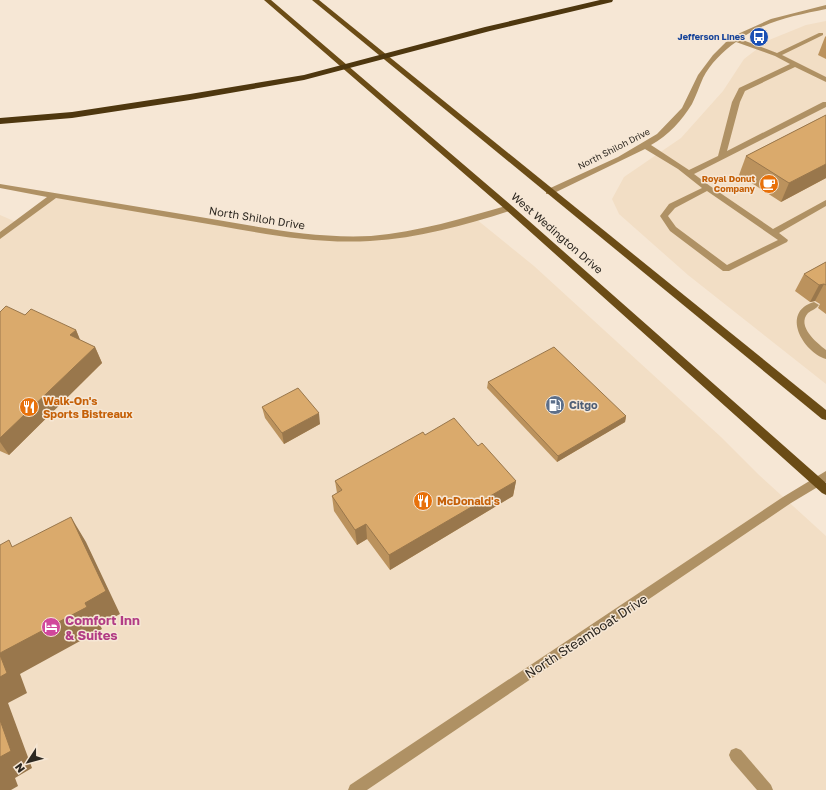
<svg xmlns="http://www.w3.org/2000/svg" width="826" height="790" font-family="'Golos Text',sans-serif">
	<rect width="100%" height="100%" fill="#f6e7d5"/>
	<g fill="#f2dec5">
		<polygon points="826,21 826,384 688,275 619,214 612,199 624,177 681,138 723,91 744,59 769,40 806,25"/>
		<polygon points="53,196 313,237 383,237 476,219 534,266 721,437 759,475 826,536 826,790 0,790 0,215 16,222"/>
	</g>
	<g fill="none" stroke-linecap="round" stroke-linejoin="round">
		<g fill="#af9164" fill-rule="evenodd">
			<path d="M826,5V9C797,15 765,21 740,39L777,53L819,33H823V35L782,55L826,77V82L795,67L745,91L740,102L727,151L823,102H826V107L694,174L710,186L773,229L826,200V206L779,233L788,240L787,242L729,271H723L670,231L660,216L669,204L702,188L678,169L645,149L552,194H546V190L618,157L657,134L682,108L698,75L713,55L726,42L740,33L771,19ZM736,42L775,56L790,64L739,88L732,102L718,156L689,170L651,145C668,136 682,120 692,104C696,96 699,87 703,78C710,64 723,51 736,42ZM707,191L778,240L727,265L676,227L668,216L675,208Z"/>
			<path d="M0,184C69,195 137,207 206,218C260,227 315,239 371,236C419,232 463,218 509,205L513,208L512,210C466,225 419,238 370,241C319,244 270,235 220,226C165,217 110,207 56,198L0,239V232L47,197L0,188Z"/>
			<path d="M814,302L819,305C816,309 812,310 808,313C796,326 817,343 826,350V359C803,352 780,312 814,302Z"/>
			<polygon points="826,471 826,482 791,503 367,790 348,790 350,785 783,497"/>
			<polygon points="736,748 741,750 771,785 773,790 757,790 731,760 729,755 731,750"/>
		</g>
		<g fill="#6b4c16" fill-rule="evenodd">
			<polygon points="264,0 271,0 512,206 826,483 826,495 822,493 506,210"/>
			<polygon points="312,0 319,0 826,410 826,420 822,419"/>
		</g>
		<polygon fill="#4e370f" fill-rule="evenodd" points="600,0 613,0 612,2 490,31 304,80 190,100 72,118 0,124 0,118 72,112 190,94 304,75 485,27"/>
	</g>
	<g fill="#bb925d">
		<polygon points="826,36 826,59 818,55 825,37"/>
		<polygon points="826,115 826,178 781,202 739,175 746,156"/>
		<polygon points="826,262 826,314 818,308 820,304 815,301 810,302 795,291 804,274"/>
		<polygon points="0,312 25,315 76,330 80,340 95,347 102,363 9,455 0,451"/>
		<polygon points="488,382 626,416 625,422 557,462 487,388"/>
		<polygon points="262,407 320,424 284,444 265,418"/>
		<polygon points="478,446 516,481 513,496 390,570 367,539 357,545 334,511 332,496 337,493 335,481"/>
	</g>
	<g fill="#99774c">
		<polygon points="826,164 826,178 781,202 789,183"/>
		<polygon points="824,284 815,301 810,302 819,285"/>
		<polygon points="76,330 83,347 70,335"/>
		<polygon points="95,347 102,363 9,455 0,442 0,438"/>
		<polygon points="319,413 320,424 284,444 282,433"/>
		<polygon points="626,416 625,422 557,462 558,456"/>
		<polygon points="516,481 513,496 390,570 389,555"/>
		<polygon points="71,517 86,542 120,614 100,625 102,629 20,674 27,693 8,703 32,768 15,778 18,786 11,790 0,790 0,653 85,603"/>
		<polygon points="366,524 367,539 357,545 355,530"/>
	</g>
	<g fill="#daaa6c" stroke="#99774c">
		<polygon points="826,115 826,164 789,183 746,156"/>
		<polygon points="826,262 826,285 824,284 819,285 804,274"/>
		<polygon points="6,306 25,315 31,309 76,330 70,335 95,347 0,438 0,312"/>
		<polygon points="554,347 626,416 558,456 488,382"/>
		<polygon points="298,388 319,413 282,433 262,407"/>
		<polygon points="454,418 478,446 482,443 516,481 389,555 366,524 355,530 332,496 342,490 335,481 423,432 425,435"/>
		<polygon points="71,517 106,591 85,603 87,607 0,653 0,545 9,540 12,547"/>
		<polygon points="0,655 7,673 0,677"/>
		<polygon points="0,720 11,751 0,757"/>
	</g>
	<defs>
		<g id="bus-disc" transform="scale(1)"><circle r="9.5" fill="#1a4fb4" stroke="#f6e7d5"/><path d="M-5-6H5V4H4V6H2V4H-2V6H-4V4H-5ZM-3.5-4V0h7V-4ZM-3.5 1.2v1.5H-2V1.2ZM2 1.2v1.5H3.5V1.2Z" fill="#fff"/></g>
		<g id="cafe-disc" transform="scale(1)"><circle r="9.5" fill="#e8710a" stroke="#f6e7d5"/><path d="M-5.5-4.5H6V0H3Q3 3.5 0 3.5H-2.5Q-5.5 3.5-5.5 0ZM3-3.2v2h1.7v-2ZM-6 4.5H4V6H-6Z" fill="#fff"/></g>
		<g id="fuel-disc" transform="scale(1)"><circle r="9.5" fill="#5c6f8a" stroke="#f6e7d5"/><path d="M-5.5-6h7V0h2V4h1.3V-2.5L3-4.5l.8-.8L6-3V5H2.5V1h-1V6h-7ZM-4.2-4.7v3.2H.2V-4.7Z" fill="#fff"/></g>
		<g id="restaurant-disc" transform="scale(1)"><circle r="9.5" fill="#e8710a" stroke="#f6e7d5"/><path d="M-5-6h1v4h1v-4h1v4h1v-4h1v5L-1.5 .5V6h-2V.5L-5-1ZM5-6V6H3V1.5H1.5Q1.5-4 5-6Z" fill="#fff"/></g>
		<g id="hotel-disc" transform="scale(1)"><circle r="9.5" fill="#d1479c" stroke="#f6e7d5"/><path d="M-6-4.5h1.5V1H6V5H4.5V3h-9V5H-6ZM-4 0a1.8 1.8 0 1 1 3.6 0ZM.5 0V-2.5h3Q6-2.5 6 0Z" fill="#fff"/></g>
	</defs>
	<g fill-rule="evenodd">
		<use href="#bus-disc" x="759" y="37"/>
		<use href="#cafe-disc" x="769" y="184"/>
		<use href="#fuel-disc" x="555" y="405"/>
		<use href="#restaurant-disc" x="29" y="407"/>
		<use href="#restaurant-disc" x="423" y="501"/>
		<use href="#hotel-disc" x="51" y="627"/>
	</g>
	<g text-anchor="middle" stroke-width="3" stroke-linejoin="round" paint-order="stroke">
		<g font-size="9" font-weight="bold" fill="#164399" stroke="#f6e7d5" text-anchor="end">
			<text x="745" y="40">Jefferson Lines</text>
		</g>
		<g font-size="9" fill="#2c2720" stroke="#f6e7d5">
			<text transform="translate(614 149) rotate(-27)" y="3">North Shiloh Drive</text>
		</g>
		<g font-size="9" font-weight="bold" fill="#c56008" stroke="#f6e7d5" text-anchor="end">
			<text x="755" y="182">Royal Donut<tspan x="755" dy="10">Company</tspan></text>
		</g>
		<g font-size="11" fill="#2c2720" stroke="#f6e7d5">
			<text transform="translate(257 218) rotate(9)" y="4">North Shiloh Drive</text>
			<text transform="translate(557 233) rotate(41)" y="4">West Wedington Drive</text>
		</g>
		<g font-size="11" font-weight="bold" fill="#c56008" stroke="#f6e7d5" text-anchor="start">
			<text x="43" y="405">Walk-On's<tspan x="43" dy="13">Sports Bistreaux</tspan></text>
			<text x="437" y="505">McDonald's</text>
		</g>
		<g font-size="11" font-weight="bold" fill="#4e5e75" stroke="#f6e7d5" text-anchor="start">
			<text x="569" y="409">Citgo</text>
		</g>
		<g font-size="13" font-weight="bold" fill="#b23c85" stroke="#f6e7d5" text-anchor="start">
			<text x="65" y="625">Comfort Inn<tspan x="65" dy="15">&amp; Suites</tspan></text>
		</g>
		<g font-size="13" fill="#2c2720" stroke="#f6e7d5">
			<text transform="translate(586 636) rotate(-33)" y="5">North Steamboat Drive</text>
		</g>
	</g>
	<g transform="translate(28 762) rotate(234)" stroke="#f6e7d5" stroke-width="3" paint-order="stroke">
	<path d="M0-3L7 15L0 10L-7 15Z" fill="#2c2720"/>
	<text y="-6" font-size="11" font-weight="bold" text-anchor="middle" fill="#2c2720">N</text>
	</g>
</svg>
